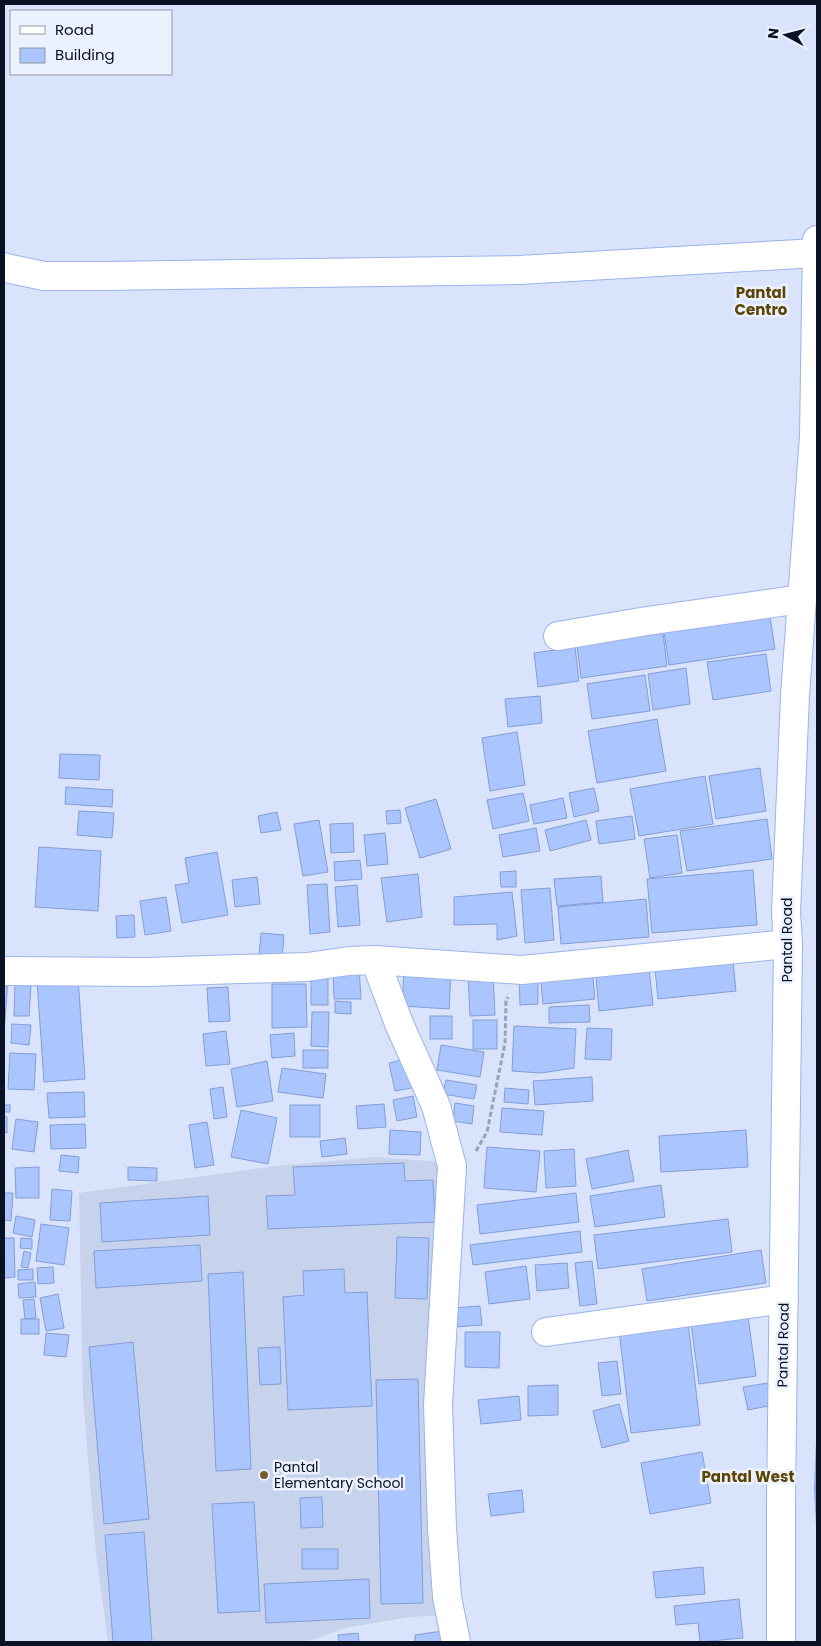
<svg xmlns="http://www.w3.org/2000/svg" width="821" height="1646" font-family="Poppins,sans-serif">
	<rect width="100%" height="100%" fill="#d9e4fc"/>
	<polygon fill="#c7d3ed" points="375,1157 443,1162 445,1615 411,1617 349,1627 305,1642 108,1642 96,1554 83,1397 79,1193 276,1166"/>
	<polygon fill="#8ea7de" points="817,1419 817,1546 814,1488"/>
	<g fill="#abc5fe" stroke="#849dd4">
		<polygon points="770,617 775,649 669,665 664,632"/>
		<polygon points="663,633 667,666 581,678 577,646"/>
		<polygon points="575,647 579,681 538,687 534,653"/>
		<polygon points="766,654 771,691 713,700 707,662"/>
		<polygon points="686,668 690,704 653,710 648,674"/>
		<polygon points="645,675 650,711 592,719 587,684"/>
		<polygon points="540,696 542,723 508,727 505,699"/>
		<polygon points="657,719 666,771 597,783 588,731"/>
		<polygon points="517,732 525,785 490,791 482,738"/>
		<polygon points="60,754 100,755 99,780 59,778"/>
		<polygon points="760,768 766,811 716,819 709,776"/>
		<polygon points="705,776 713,824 639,836 630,789"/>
		<polygon points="66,787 113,790 112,807 65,804"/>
		<polygon points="594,788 599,811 574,817 569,793"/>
		<polygon points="523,793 529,821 493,829 487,800"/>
		<polygon points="563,798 567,818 534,824 530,805"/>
		<polygon points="436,799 451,849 420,858 405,808"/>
		<polygon points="400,810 401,823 387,824 386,811"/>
		<polygon points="79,811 114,813 112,838 77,835"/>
		<polygon points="277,812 281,830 261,833 258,816"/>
		<polygon points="632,816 635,839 599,844 596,821"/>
		<polygon points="767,819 772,859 687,871 680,831"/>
		<polygon points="319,820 328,872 303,876 294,824"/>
		<polygon points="586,820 591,840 550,851 545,830"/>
		<polygon points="353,823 354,852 331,853 330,824"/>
		<polygon points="536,828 540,851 503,857 499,835"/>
		<polygon points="385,833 388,864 367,866 364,835"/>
		<polygon points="677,835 682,873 650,878 644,839"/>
		<polygon points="39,847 101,851 98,911 35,907"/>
		<polygon points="217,852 228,915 182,923 175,885 189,883 185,858"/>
		<polygon points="360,860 362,879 335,881 334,862"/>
		<polygon points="753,870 757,925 652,933 647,879"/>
		<polygon points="516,871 516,887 501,887 500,872"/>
		<polygon points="418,874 422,917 387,922 381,878"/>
		<polygon points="601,876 603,902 557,906 554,879"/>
		<polygon points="257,877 260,904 235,907 232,880"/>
		<polygon points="327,884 330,932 310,934 307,885"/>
		<polygon points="357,885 360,925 338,927 335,887"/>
		<polygon points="550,888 554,940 525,943 521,890"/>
		<polygon points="512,892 517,936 497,940 497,924 454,925 454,897"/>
		<polygon points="166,897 171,931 145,935 140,901"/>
		<polygon points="646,899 649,937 561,944 558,907"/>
		<polygon points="134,915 135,937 117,938 116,916"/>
		<polygon points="261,933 284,935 282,959 259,956"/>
		<polygon points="732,952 736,991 658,999 654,959"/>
		<polygon points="648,960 653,1005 599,1011 595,965"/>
		<polygon points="359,966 361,999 334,999 333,967"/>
		<polygon points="592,968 595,999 543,1004 540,973"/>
		<polygon points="404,970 451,973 449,1009 402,1006"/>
		<polygon points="493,972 495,1015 470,1016 468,974"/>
		<polygon points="78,977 85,1079 44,1082 37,980"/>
		<polygon points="519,977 538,977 538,1004 520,1005"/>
		<polygon points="4,978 8,978 4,1034"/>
		<rect x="311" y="979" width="17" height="26"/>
		<polygon points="272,984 306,984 307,1027 272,1028"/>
		<polygon points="15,985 31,986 29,1016 14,1016"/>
		<polygon points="228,987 230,1021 209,1022 207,988"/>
		<polygon points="335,1001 351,1002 351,1014 335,1013"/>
		<polygon points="589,1005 590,1022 549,1023 549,1007"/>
		<polygon points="312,1012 329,1012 328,1047 311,1046"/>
		<rect x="430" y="1016" width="22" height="23"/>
		<rect x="473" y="1020" width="24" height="29"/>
		<polygon points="12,1024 31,1025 29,1045 11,1043"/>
		<polygon points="514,1026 576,1029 574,1068 541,1073 512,1071"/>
		<polygon points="587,1028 612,1029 611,1060 585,1059"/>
		<polygon points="226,1031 230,1064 206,1066 203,1034"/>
		<polygon points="294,1033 295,1056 272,1058 270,1035"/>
		<polygon points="441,1045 484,1052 480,1077 437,1070"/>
		<rect x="303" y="1050" width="25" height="18"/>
		<polygon points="10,1053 36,1054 34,1090 8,1089"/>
		<polygon points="411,1058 417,1087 395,1091 389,1063"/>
		<polygon points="267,1061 273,1101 237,1107 231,1069"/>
		<polygon points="282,1068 326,1074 323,1098 278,1092"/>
		<polygon points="592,1077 593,1101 535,1105 533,1081"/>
		<polygon points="446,1080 477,1085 474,1099 443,1094"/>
		<polygon points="223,1087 227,1117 214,1119 210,1089"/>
		<polygon points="505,1088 529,1090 528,1104 504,1102"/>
		<polygon points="84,1092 85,1117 49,1118 47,1093"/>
		<polygon points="413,1096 417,1117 397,1121 393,1100"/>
		<polygon points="455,1103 474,1106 472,1124 453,1121"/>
		<polygon points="384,1104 386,1127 358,1129 356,1106"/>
		<rect x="4" y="1105" width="6" height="7"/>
		<rect x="290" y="1105" width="30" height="32"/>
		<polygon points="502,1108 544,1111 542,1135 500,1132"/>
		<polygon points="241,1110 277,1118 268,1164 231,1157"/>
		<polygon points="4,1116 7,1117 7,1133 4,1132"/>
		<polygon points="16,1119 38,1122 34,1152 12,1149"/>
		<polygon points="207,1122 214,1165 195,1168 189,1125"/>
		<polygon points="85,1124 86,1148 51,1149 50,1125"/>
		<polygon points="390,1130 421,1132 420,1155 389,1154"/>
		<polygon points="746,1130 748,1167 661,1172 659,1136"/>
		<polygon points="345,1138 347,1154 322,1157 320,1141"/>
		<polygon points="487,1147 540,1151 536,1192 484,1188"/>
		<polygon points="574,1149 576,1186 546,1188 544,1151"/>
		<polygon points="628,1150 634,1181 592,1189 586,1159"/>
		<polygon points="61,1155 79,1157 78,1173 59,1171"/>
		<polygon points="404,1163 405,1181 433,1180 435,1222 268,1229 266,1196 295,1195 293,1167"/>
		<polygon points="39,1167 39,1198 16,1198 15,1168"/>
		<polygon points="128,1167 157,1168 157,1181 128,1180"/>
		<polygon points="661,1185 665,1217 595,1227 590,1196"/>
		<polygon points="52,1189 72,1191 70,1221 50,1220"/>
		<polygon points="4,1193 13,1193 11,1221 4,1220"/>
		<polygon points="576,1193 579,1222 480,1234 477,1205"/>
		<polygon points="208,1196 210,1235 102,1242 100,1203"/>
		<polygon points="16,1216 35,1220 32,1237 13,1233"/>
		<polygon points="728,1219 732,1252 598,1269 594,1235"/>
		<polygon points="41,1224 69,1228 64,1265 36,1261"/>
		<polygon points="580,1231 582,1252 473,1265 470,1245"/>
		<polygon points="397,1237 429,1238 427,1299 395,1298"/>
		<polygon points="4,1238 14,1238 15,1277 4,1278"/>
		<polygon points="21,1238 32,1239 32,1249 20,1248"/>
		<polygon points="200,1245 202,1281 96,1288 94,1251"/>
		<polygon points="761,1250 766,1283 647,1301 642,1269"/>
		<polygon points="24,1251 31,1253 28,1268 21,1267"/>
		<polygon points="592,1261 597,1304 580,1306 575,1263"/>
		<polygon points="567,1263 569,1288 537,1291 535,1265"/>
		<polygon points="526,1266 530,1299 489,1304 485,1272"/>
		<polygon points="53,1267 54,1283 38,1284 37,1268"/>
		<polygon points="33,1269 33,1280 18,1280 18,1270"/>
		<polygon points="344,1269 345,1293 367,1292 372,1406 288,1410 283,1297 304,1295 303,1271"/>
		<polygon points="243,1272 251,1469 216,1471 208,1274"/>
		<polygon points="35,1282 36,1297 19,1298 18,1284"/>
		<polygon points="58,1294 64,1328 46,1331 40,1298"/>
		<polygon points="34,1299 36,1318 25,1319 23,1300"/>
		<polygon points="480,1306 482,1325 455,1327 453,1308"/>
		<polygon points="748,1316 756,1376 699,1384 691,1323"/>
		<rect x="21" y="1319" width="18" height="15"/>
		<polygon points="688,1322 700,1425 631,1433 619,1330"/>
		<polygon points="465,1332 500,1332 499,1368 465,1367"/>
		<polygon points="46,1333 69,1335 66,1357 44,1355"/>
		<polygon points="133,1342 149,1519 104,1524 89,1347"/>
		<polygon points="280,1347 281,1384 260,1385 258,1348"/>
		<polygon points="617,1361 621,1394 602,1396 598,1363"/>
		<polygon points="418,1379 423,1603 381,1604 376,1380"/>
		<polygon points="768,1383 773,1405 748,1410 743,1387"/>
		<polygon points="558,1385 558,1415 528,1416 528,1386"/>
		<polygon points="519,1396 521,1420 481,1424 478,1400"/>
		<polygon points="619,1404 629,1441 602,1448 593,1411"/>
		<polygon points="702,1452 711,1503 650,1514 641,1463"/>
		<polygon points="522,1490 524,1512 491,1516 488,1494"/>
		<polygon points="322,1497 323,1527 301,1528 300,1498"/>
		<polygon points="254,1502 260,1611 218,1613 212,1504"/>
		<polygon points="144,1532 152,1642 113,1642 105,1535"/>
		<rect x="302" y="1549" width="36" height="20"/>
		<polygon points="703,1567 705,1594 656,1598 653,1572"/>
		<polygon points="369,1579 370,1618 266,1623 264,1584"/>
		<polygon points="739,1599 743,1638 700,1642 698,1623 676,1625 674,1606"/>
		<polygon points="449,1630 450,1642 415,1642 415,1635"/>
		<polygon points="358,1633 359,1642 339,1642 338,1635"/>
	</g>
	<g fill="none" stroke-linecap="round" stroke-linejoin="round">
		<g stroke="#9ab3eb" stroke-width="30">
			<g id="minor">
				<polyline points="4,267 6,268 44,276 105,276 519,270 817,253"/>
				<polyline points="558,636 647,621 802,599"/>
				<polyline points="375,960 522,970 788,944"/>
				<polyline points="4,971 147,972 307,967 349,961 375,960 400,1026 436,1106 452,1166 438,1405 442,1528 447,1597 456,1642"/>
				<polyline points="546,1332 784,1299"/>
				<polyline points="781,1642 781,1502 788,944 786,912 795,695 814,436 817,240"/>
			</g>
		</g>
		<polyline stroke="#97a2b8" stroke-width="3" stroke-dasharray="5 2.5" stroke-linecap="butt" points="476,1151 487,1132 505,1043 506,1001 508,997"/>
		<use href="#minor" stroke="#fff" stroke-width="28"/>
	</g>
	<circle fill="#745e2e" stroke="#ecf2fd" stroke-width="2" cx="264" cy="1475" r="5"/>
	<g text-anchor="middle" stroke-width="5" stroke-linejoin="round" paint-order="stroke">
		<g font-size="14" fill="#091125" stroke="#ecf2fd">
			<text transform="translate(787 940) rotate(-90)" y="5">Pantal Road</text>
			<text transform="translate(783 1345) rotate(-89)" y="5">Pantal Road</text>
		</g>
		<g font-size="14" fill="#091125" stroke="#ecf2fd" text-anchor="start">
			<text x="274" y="1472">Pantal<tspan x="274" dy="16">Elementary School</tspan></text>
		</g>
		<g font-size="15" font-weight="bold" fill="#5c4405" stroke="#ecf2fd">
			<text x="761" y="298">Pantal<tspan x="761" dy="17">Centro</tspan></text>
			<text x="748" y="1482">Pantal West</text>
		</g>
	</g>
	<rect width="821" height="1646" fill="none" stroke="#091125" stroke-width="10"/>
	<rect x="10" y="10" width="162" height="65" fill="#ecf2fd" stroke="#9198a7"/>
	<rect x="20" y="26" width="25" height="8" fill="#ffffff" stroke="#9198a7"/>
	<text x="55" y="35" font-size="15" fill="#091125">Road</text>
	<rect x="20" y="48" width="25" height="15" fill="#abc5fe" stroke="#9198a7"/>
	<text x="55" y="60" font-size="15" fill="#091125">Building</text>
	<g transform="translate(786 35) rotate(277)" stroke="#ecf2fd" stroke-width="4" paint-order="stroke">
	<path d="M0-4L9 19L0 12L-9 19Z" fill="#091125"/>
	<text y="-8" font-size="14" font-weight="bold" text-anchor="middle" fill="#091125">N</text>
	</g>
</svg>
